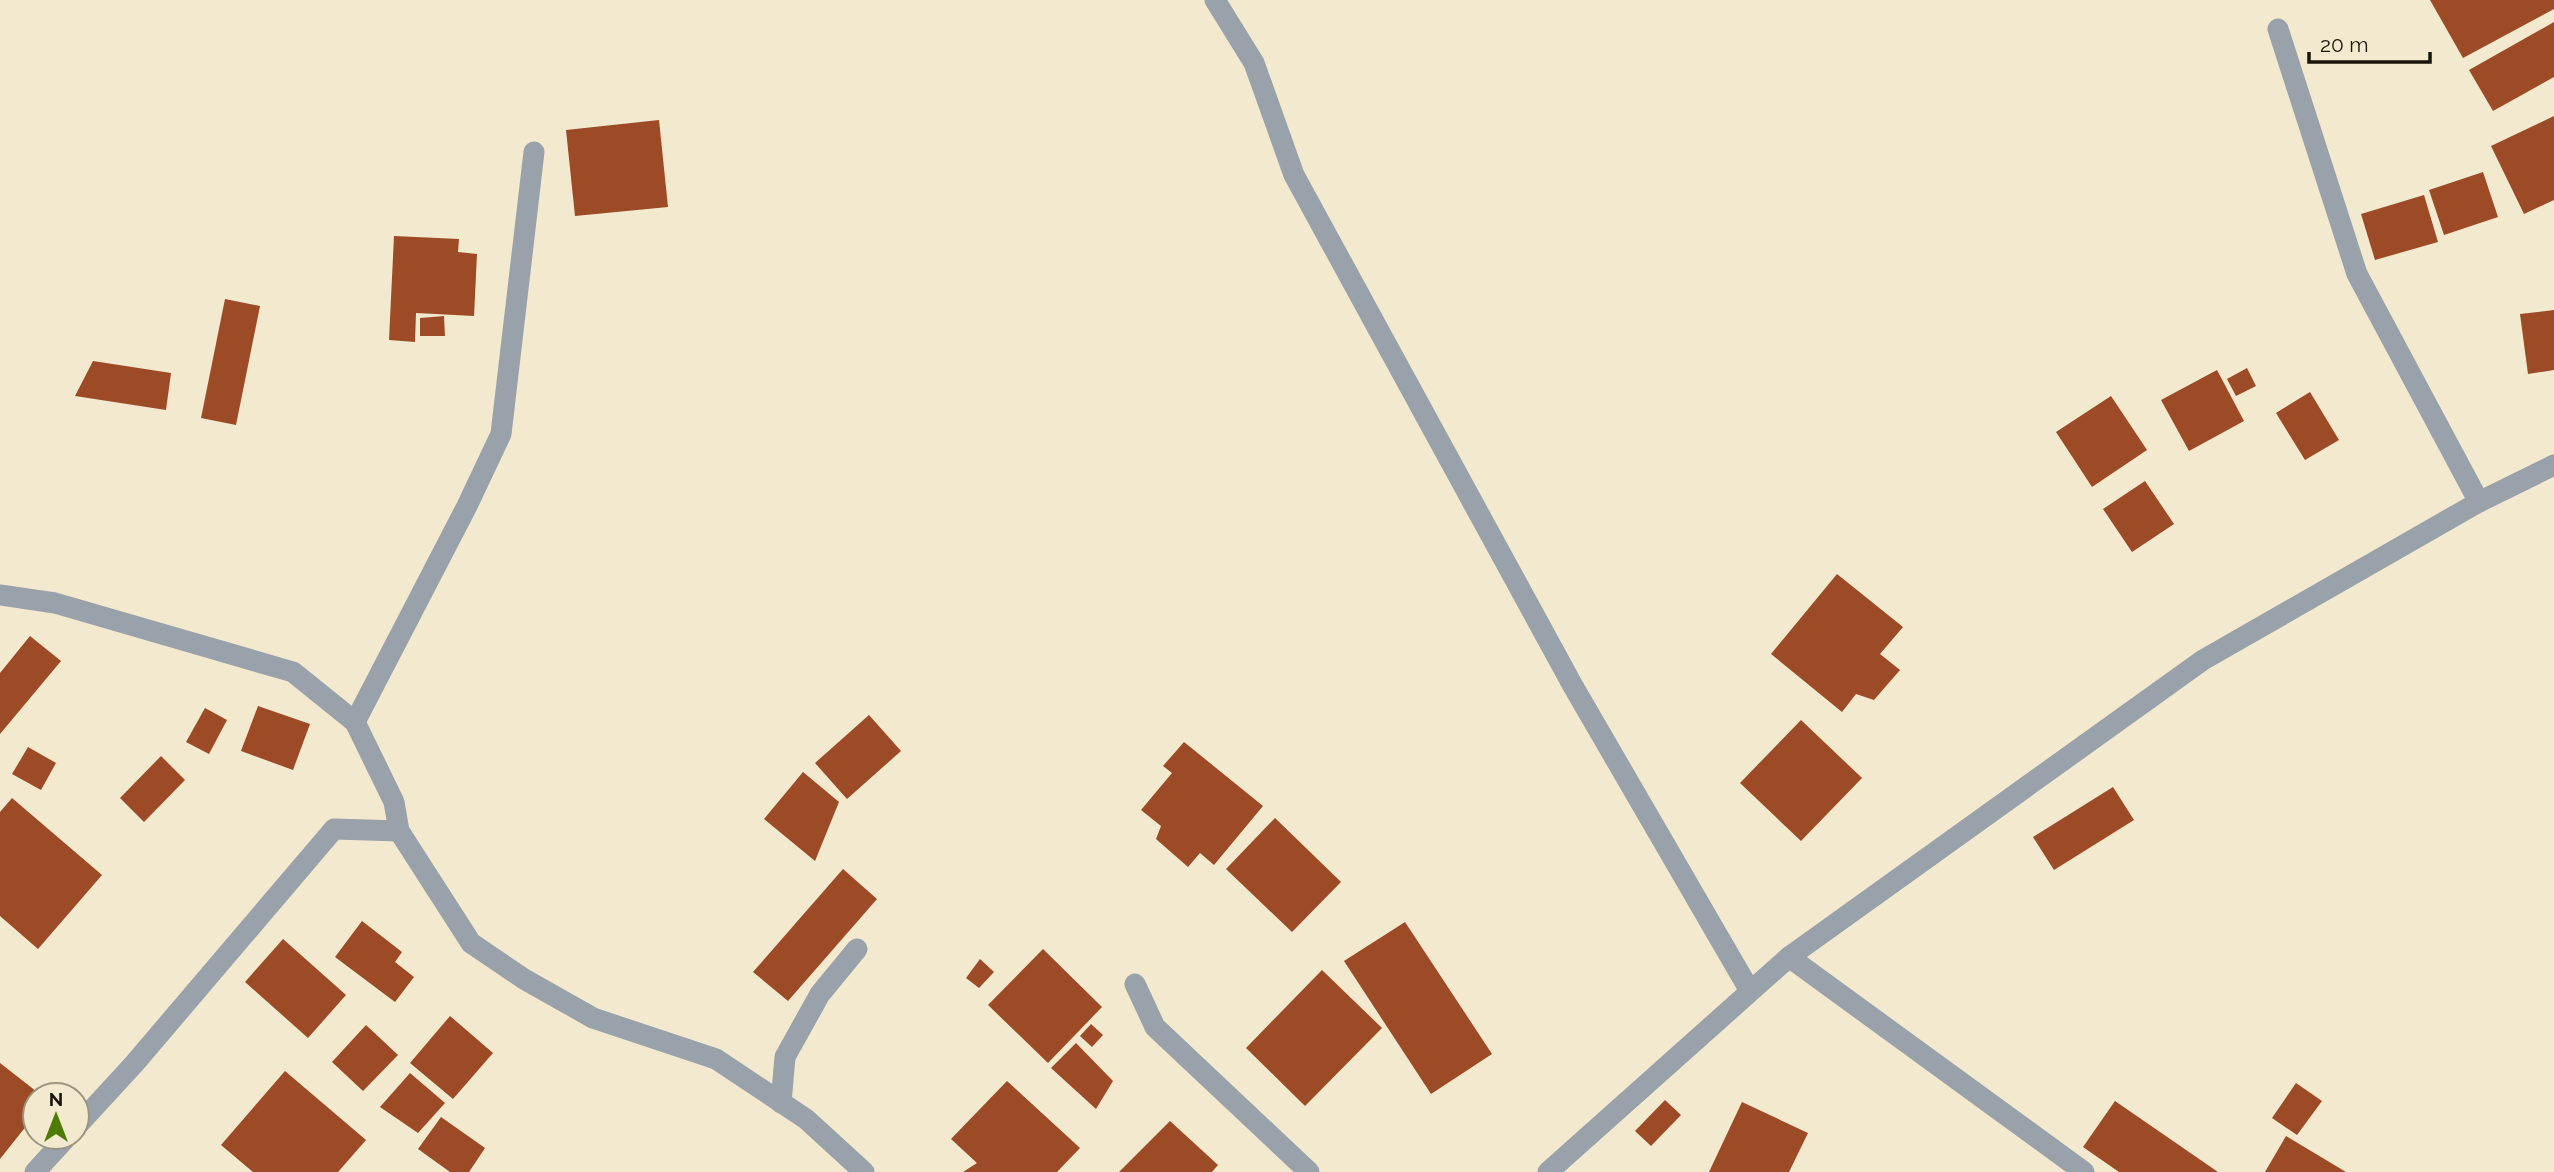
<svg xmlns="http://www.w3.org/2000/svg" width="2554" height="1172" font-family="Raleway,sans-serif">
	<rect width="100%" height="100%" fill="#f3e9ce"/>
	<g fill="#9d4a27">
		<polygon points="2430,0 2554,0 2554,9 2463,58"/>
		<polygon points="2554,22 2554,77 2493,111 2469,70"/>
		<polygon points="2554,116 2554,200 2524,214 2491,146"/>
		<polygon points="659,120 668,207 575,216 566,130"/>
		<polygon points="2483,172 2498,217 2444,235 2429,190"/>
		<polygon points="2424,195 2438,242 2375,260 2361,214"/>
		<polygon points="394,236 459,239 458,252 477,254 474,316 416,313 415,342 389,340"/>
		<polygon points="225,299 260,306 236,425 201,418"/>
		<polygon points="2554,310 2554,370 2528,374 2520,314"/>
		<polygon points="444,316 445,336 420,336 420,318"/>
		<polygon points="93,361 171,373 166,410 75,396"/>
		<polygon points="2247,368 2256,386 2236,396 2227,379"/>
		<polygon points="2217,370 2244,421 2189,451 2161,400"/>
		<polygon points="2310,392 2339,440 2305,460 2276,413"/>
		<polygon points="2111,396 2147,450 2092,487 2056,432"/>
		<polygon points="2145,481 2174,524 2132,552 2103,509"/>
		<polygon points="1837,574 1903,627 1880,654 1900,670 1874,700 1856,694 1842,712 1771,654"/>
		<polygon points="30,636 61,661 0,734 0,673"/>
		<polygon points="258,706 310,724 293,770 241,751"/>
		<polygon points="205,708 227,720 209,754 186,742"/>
		<polygon points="869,715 901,751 847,799 815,763"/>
		<polygon points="1801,720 1862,778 1801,841 1740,783"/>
		<polygon points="1184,742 1263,806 1214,865 1200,853 1188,867 1156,839 1161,826 1141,810 1172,773 1163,766"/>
		<polygon points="28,747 56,763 41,790 12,774"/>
		<polygon points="161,756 185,780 144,822 120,798"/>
		<polygon points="803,772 839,802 815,861 764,819"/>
		<polygon points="2113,787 2134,820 2054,870 2033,837"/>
		<polygon points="12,798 102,875 38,949 0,916 0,812"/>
		<polygon points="1275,818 1341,882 1292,932 1226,869"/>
		<polygon points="843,869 877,899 788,1001 753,972"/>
		<polygon points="362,921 402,952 395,962 414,977 395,1002 335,957"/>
		<polygon points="1405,922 1492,1054 1431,1094 1344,961"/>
		<polygon points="283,939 346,995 308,1038 245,982"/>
		<polygon points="1043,949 1102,1007 1048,1063 988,1005"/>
		<polygon points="980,959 994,972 979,988 966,978"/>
		<polygon points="1322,970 1382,1028 1305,1106 1246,1048"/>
		<polygon points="450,1016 493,1053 453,1099 410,1063"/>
		<polygon points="1091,1024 1103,1035 1092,1047 1080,1036"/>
		<polygon points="366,1025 398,1055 363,1091 332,1062"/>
		<polygon points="1076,1043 1113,1081 1096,1109 1051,1068"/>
		<polygon points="0,1063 41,1095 35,1095 35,1115 0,1159"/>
		<polygon points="285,1071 366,1140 338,1172 253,1172 221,1145"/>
		<polygon points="410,1073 445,1103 418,1133 380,1107"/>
		<polygon points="1007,1081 1080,1148 1057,1172 963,1172 977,1163 951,1139"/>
		<polygon points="2296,1083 2322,1101 2297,1135 2272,1118"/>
		<polygon points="1665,1100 1681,1115 1651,1146 1635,1131"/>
		<polygon points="2115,1101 2218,1172 2119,1172 2083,1147"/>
		<polygon points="1742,1102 1808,1133 1789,1172 1709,1172"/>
		<polygon points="441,1117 485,1148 469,1172 450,1172 418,1149"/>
		<polygon points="1170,1121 1218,1165 1212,1172 1119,1172"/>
		<polygon points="2286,1136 2346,1172 2265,1172"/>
	</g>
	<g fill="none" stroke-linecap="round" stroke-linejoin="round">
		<g stroke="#99a1ab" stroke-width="21">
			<polyline points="1215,0 1254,63 1294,175 1573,686 1750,991"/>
			<polyline points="2278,29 2357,274 2479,502"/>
			<polyline points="0,595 55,603 293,672 355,722 394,802 399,831 471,943 524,979 593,1018 716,1059 806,1119 864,1172"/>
			<polyline points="355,722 467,506 501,434 534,152"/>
			<polyline points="1789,957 2084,1172"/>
			<polyline points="1135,984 1155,1027 1309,1172"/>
			<polyline points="781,1103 785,1057 820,994 857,949"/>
			<polyline points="77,1126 134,1064 334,829 399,831"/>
			<polyline points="35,1172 67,1137"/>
			<polyline points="1548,1172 1789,957 2203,660 2479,502 2554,465"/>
		</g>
	</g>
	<g transform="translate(56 1116)"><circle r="33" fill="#f3e9ce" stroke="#9b9480" stroke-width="2"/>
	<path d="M0-5L12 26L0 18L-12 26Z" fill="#4d7c04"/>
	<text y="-10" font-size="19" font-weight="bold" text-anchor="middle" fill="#18150b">N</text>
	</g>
	<path d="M2309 52v10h121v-10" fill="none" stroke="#18150b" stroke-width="3.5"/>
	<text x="2320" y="52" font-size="21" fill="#18150b" stroke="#f3e9ce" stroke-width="5" paint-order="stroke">20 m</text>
</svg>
